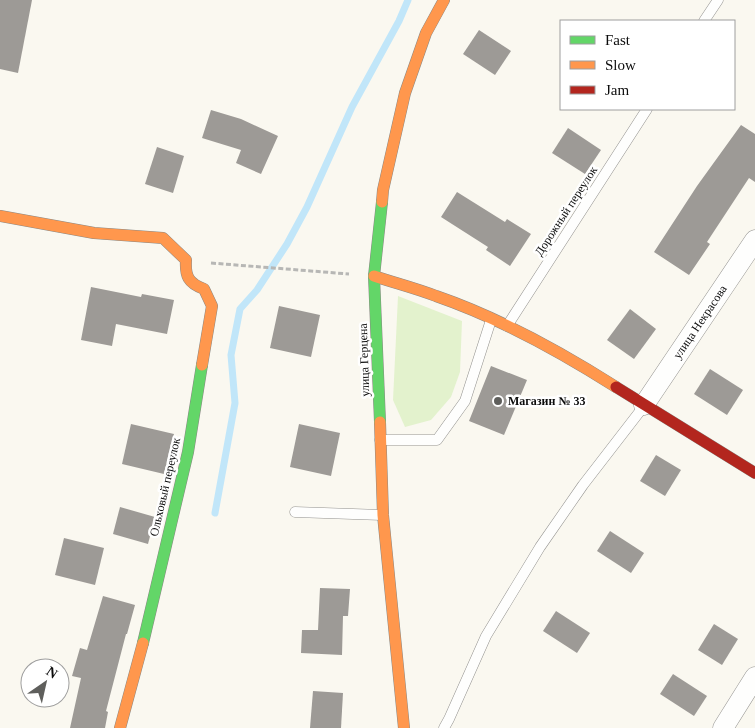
<svg xmlns="http://www.w3.org/2000/svg" width="755" height="728" font-family="'Times New Roman',serif">
	<rect width="100%" height="100%" fill="#faf8f0"/>
	<polygon fill="#e3f2cd" points="398,296 462,321 460,372 451,397 431,420 405,427 393,400"/>
	<g fill="none" stroke-linecap="round" stroke-linejoin="round">
		<polyline stroke="#c1e6f9" stroke-width="7" points="215,513 235,403 231,355 240,309 257,290 287,244 307,207 352,107 399,21 408,0"/>
	</g>
	<g fill="#9d9a96">
		<polygon points="0,0 32,0 18,73 0,69"/>
		<polygon points="479,30 511,51 495,75 463,54"/>
		<polygon points="211,110 241,119 278,136 261,174 236,163 241,150 202,138"/>
		<polygon points="741,125 755,134 755,182 749,178 707,242 710,244 689,275 654,252 697,186"/>
		<polygon points="568,128 601,150 585,174 552,153"/>
		<polygon points="157,147 184,156 173,193 145,184"/>
		<polygon points="457,192 505,222 507,219 531,234 510,266 486,250 488,247 441,217"/>
		<polygon points="91,287 141,297 142,294 174,300 167,334 116,324 112,346 81,340"/>
		<polygon points="279,306 320,315 311,357 270,348"/>
		<polygon points="630,309 656,329 634,359 607,340"/>
		<polygon points="491,366 527,380 504,435 469,421"/>
		<polygon points="710,369 743,390 727,415 694,394"/>
		<polygon points="131,424 174,434 164,474 122,464"/>
		<polygon points="299,424 340,433 331,476 290,467"/>
		<polygon points="656,455 681,470 665,496 640,481"/>
		<polygon points="120,507 155,517 148,544 113,534"/>
		<polygon points="610,531 644,553 631,573 597,551"/>
		<polygon points="64,538 104,548 95,585 55,575"/>
		<polygon points="320,588 350,589 348,616 343,616 342,655 301,653 302,630 318,630"/>
		<polygon points="103,596 135,605 127,634 126,634 106,711 108,712 105,728 70,728 81,678 72,676 80,648 87,650"/>
		<polygon points="556,611 590,633 577,653 543,631"/>
		<polygon points="714,624 738,639 722,665 698,650"/>
		<polygon points="673,674 707,696 694,716 660,694"/>
		<polygon points="313,691 343,693 341,728 310,728"/>
	</g>
	<g fill="none" stroke-linecap="round" stroke-linejoin="round">
		<g stroke="#93928f" stroke-width="11">
			<g id="lane">
				<polyline points="704,21 718,0"/>
				<polyline points="507,326 647,109"/>
				<polyline points="380,440 437,440 465,401 491,320"/>
				<polyline points="295,512 382,515"/>
				<polyline points="444,728 449,719 486,636 540,547 583,485 644,406"/>
			</g>
		</g>
		<g stroke="#93928f" stroke-width="21">
			<g id="street">
				<polyline points="644,405 755,240"/>
				<polyline points="723,728 755,677"/>
			</g>
		</g>
		<g stroke="#8a8985" stroke-width="12">
			<g id="fast">
				<polyline points="380,422 374,276 382,202"/>
				<polyline points="143,643 188,452 202,365"/>
			</g>
		</g>
		<g stroke="#8a8985" stroke-width="12">
			<g id="slow">
				<polyline points="382,202 383,190 405,93 426,33 444,0"/>
				<path d="M0,216L94,233L163,238L186,260C185,276 188,283 204,289L212,306L202,365"/>
				<path d="M374,276C395,283 415,288 436,296C497,317 561,352 616,387"/>
				<polyline points="380,422 383,515 404,728"/>
				<polyline points="120,728 143,643"/>
			</g>
		</g>
		<g stroke="#8a8985" stroke-width="12">
			<polyline id="jam" points="616,387 755,473"/>
		</g>
		<polyline stroke="#b7b7b5" stroke-width="3" stroke-dasharray="5 2.5" stroke-linecap="butt" points="211,263 349,274"/>
		<use href="#lane" stroke="#fefefd" stroke-width="10"/>
		<use href="#street" stroke="#fefefd" stroke-width="20"/>
		<use href="#fast" stroke="#63d668" stroke-width="11"/>
		<use href="#slow" stroke="#ff974d" stroke-width="11"/>
		<use href="#jam" stroke="#b3261e" stroke-width="11"/>
	</g>
	<circle fill="#5f5f5c" stroke="#fff" stroke-width="2" cx="498" cy="401" r="5"/>
	<g text-anchor="middle" stroke-width="5" stroke-linejoin="round" paint-order="stroke">
		<g font-size="12" fill="#0c0c0c" stroke="#fff">
			<text transform="translate(566 211) rotate(-57)" y="4">Дорожный переулок</text>
			<text transform="translate(700 322) rotate(-56)" y="4">улица Некрасова</text>
			<text transform="translate(364 360) rotate(-92)" y="4">улица Герцена</text>
			<text transform="translate(165 487) rotate(-77)" y="4">Ольховый переулок</text>
		</g>
		<g font-size="12" font-weight="bold" fill="#0c0c0c" stroke="#fff" text-anchor="start">
			<text x="508" y="405">Магазин № 33</text>
		</g>
	</g>
	<rect x="560" y="20" width="175" height="90" fill="#ffffff" stroke="#9e9e9e"/>
	<rect x="570" y="36" width="25" height="8" fill="#63d668" stroke="#9e9e9e"/>
	<text x="605" y="45" font-size="15" fill="#0c0c0c">Fast</text>
	<rect x="570" y="61" width="25" height="8" fill="#ff974d" stroke="#9e9e9e"/>
	<text x="605" y="70" font-size="15" fill="#0c0c0c">Slow</text>
	<rect x="570" y="86" width="25" height="8" fill="#b3261e" stroke="#9e9e9e"/>
	<text x="605" y="95" font-size="15" fill="#0c0c0c">Jam</text>
	<g transform="translate(45 683) rotate(34)"><circle r="24" fill="#ffffff" stroke="#9e9e9e"/>
	<path d="M0-4L9 19L0 12L-9 19Z" fill="#5f5f5c"/>
	<text y="-8" font-size="14" font-weight="bold" text-anchor="middle" fill="#0c0c0c">N</text>
	</g>
</svg>
